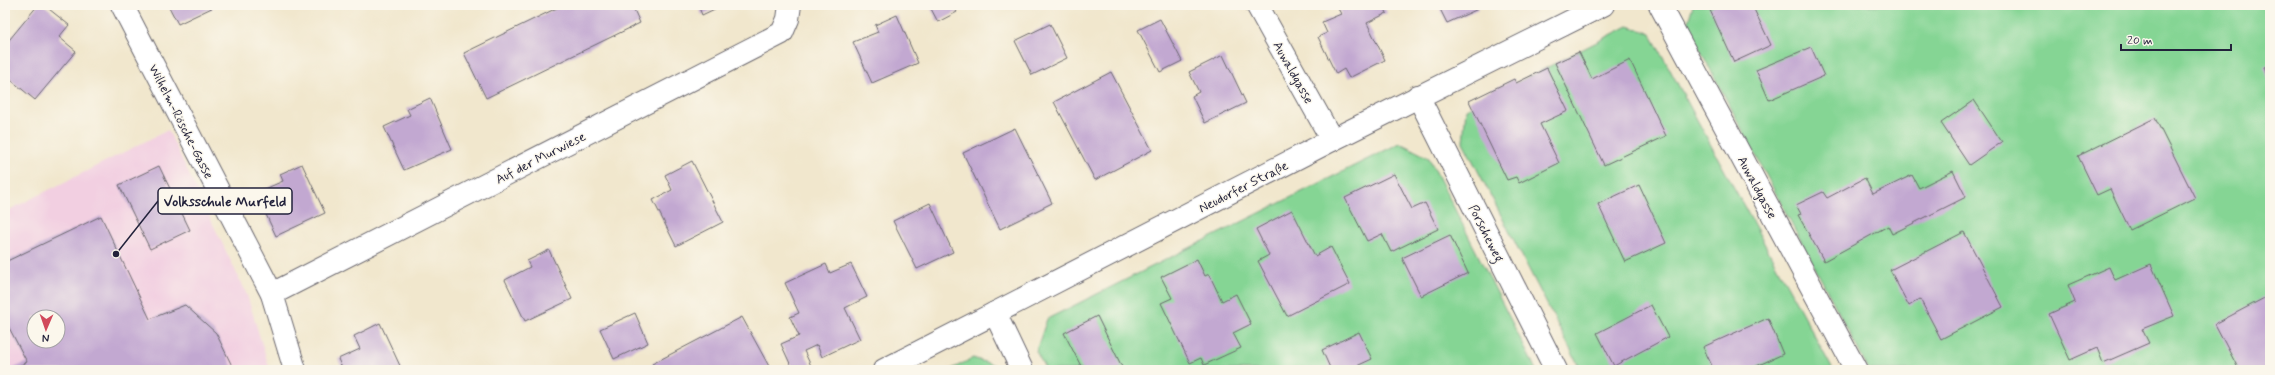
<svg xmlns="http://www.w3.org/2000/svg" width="2275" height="375" font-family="Mynerve,sans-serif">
	<rect width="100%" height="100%" fill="#fbf7ec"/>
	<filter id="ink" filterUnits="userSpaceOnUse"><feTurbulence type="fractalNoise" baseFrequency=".025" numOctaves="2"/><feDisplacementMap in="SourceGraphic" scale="8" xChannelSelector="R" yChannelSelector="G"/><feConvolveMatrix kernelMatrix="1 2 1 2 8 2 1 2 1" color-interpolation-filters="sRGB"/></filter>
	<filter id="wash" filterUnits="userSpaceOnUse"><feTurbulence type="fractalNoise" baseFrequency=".012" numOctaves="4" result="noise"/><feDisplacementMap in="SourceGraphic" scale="16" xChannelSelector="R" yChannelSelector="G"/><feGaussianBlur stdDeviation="0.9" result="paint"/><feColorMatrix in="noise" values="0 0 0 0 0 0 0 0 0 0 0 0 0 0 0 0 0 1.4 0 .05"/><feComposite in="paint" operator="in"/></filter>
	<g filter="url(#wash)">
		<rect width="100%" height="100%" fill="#f1e7cd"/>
		<path fill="#f2cfe1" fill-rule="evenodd" d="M168,130L247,295L270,370H5V212ZM34,317H58V341H34Z"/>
		<g fill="#85d594" stroke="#547c68">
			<polygon points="1693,5 2270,5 2270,370 1869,370 1687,25"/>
			<polygon points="1628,26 1650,33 1833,370 1581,370 1463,142 1466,109"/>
			<polygon points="1400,143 1429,158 1536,370 1046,370 1036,351 1047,319"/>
			<polygon points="973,358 997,366 999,370 950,370"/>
		</g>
		<g id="blocks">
			<g fill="#c2a8d1" fill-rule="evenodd">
				<polygon points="38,5 44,5 69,25 59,37 76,51 35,100 5,75 5,45"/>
				<polygon points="168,5 218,5 178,24"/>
				<polygon points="563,5 632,5 640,23 486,98 464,53"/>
				<polygon points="698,5 723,5 702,15"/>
				<polygon points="929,5 953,5 957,12 938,22"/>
				<polygon points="1336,5 1383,5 1387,13 1367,23 1385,60 1349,78 1344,69 1336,74 1318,37 1327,33 1322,22 1341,14"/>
				<polygon points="1438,5 1477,5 1478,9 1447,23"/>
				<polygon points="1716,5 1752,5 1771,45 1734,62 1709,8"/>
				<polygon points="897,15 918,63 872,83 853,42 878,32 875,25"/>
				<polygon points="1160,19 1182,61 1160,72 1138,30"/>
				<polygon points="1050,24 1067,58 1032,75 1015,41"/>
				<polygon points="1811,47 1824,76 1769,100 1756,70"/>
				<polygon points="1579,52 1592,79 1630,60 1666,136 1604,165 1555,63"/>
				<polygon points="1223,55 1246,103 1205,123 1192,96 1199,92 1189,72"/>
				<polygon points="2270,65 2270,84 2264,67"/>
				<polygon points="1547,68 1568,111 1540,124 1559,163 1519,183 1516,177 1507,180 1469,101 1514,79 1516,83"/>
				<polygon points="1111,72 1152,150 1095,180 1054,102"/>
				<polygon points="430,98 452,149 404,170 384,127 410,115 407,109"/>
				<polygon points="1974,100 2002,142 1969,165 1941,123"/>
				<polygon points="2155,118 2195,198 2130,230 2110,189 2097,195 2078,156"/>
				<polygon points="1015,128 1052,203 1000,229 963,153"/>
				<polygon points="692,161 723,222 676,246 653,200 672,190 665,175"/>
				<polygon points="302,164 325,213 276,236 256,193 283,181 280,174"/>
				<polygon points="159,166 190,230 150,249 119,185"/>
				<polygon points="1953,171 1966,197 1892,234 1888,226 1824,261 1798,215 1801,214 1796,205 1823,192 1827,198 1865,178 1873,194 1912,175 1919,188"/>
				<polygon points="1394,174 1412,209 1425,203 1438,229 1391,252 1382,234 1367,241 1345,198"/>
				<polygon points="1639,185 1666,243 1625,262 1598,204"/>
				<polygon points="930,203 953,252 917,269 893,221"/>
				<polygon points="1292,210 1315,256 1331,247 1350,284 1287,316 1258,261 1269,255 1256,229"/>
				<path d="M101,216L150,319L185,305L216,333L234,370H10L27,362L5,320V262ZM34,317H58V341H34Z"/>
				<polygon points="1964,232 2003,307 1941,339 1920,299 1909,306 1890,270"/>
				<polygon points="1450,235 1468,273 1421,296 1402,258"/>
				<polygon points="549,250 572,299 525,321 505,280 530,267 527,261"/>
				<polygon points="1197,259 1205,276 1209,274 1222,301 1236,294 1251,324 1233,333 1241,348 1204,365 1201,358 1190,363 1161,303 1172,298 1161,277"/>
				<polygon points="826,264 830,273 851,264 867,297 845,308 860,339 822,357 817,345 804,351 813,370 793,370 781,344 799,336 790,317 799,313 785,283"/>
				<polygon points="2151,264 2174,316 2142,329 2149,343 2103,363 2097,348 2070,360 2049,314 2075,302 2068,285 2109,267 2115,280"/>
				<polygon points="2270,295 2270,370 2239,370 2215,324"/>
				<polygon points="1651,305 1668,337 1614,366 1597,333"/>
				<polygon points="635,313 648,343 614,359 600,329"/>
				<polygon points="1097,316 1122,367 1117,370 1083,370 1064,333"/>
				<polygon points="742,317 771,370 655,370 652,364"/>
				<polygon points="1768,318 1783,354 1748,370 1714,370 1703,347"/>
				<polygon points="380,323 402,370 343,370 338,359 360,349 354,336"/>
				<polygon points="1359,332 1372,359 1348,370 1331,370 1322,350"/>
			</g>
		</g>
	</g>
	<g filter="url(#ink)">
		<use href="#blocks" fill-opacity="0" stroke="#6a676e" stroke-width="1"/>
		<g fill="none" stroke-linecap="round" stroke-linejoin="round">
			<g stroke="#6a676e" stroke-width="24">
				<g id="minor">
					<polyline points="122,5 272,294 295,370"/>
					<polyline points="1257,5 1332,140"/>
					<polyline points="1660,5 1856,370"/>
					<polyline points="1418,96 1556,370"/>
					<polyline points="272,294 782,33 788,19 790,5"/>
					<polyline points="995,313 1022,370"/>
					<polyline points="884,370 1332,140 1603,5"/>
				</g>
			</g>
			<use href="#minor" stroke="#fff" stroke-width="22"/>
		</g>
	</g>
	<g text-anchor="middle" stroke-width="3" stroke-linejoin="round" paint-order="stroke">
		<g font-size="13" fill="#22223b" stroke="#fbf7ec">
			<text transform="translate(1294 72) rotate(61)" y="5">Auwaldgasse</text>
			<text transform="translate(182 121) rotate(63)" y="5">Wilhelm-Rösche-Gasse</text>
			<text transform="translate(540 157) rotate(-27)" y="5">Auf der Murwiese</text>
			<text transform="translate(1243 186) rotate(-27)" y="5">Neudorfer Straße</text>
			<text transform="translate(1758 187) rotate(62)" y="5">Auwaldgasse</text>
			<text transform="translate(1487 233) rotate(63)" y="5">Porscheweg</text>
		</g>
	</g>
	<path fill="none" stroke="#22223b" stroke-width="1.5" d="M116 254L158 201"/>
	<circle fill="#22223b" stroke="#fbf7ec" stroke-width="1.5" cx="116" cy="254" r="4"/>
	<rect fill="#fbf7ec" stroke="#22223b" stroke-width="1.5" x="158" y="188" width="134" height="26" rx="4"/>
	<g font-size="14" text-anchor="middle" font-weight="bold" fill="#22223b">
		<text x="225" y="206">Volksschule Murfeld</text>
	</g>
	<rect width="2275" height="375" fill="none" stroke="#fbf7ec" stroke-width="20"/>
	<g transform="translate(46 329) rotate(182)"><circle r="19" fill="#fbf7ec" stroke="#a4a2a5"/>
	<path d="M0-3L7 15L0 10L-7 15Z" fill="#d1495b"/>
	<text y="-6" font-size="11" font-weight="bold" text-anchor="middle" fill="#22223b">N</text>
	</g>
	<path d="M2121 44v6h110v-6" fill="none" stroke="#22223b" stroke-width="2"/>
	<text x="2127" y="44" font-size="12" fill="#22223b" stroke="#fbf7ec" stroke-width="3" paint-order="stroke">20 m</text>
</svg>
